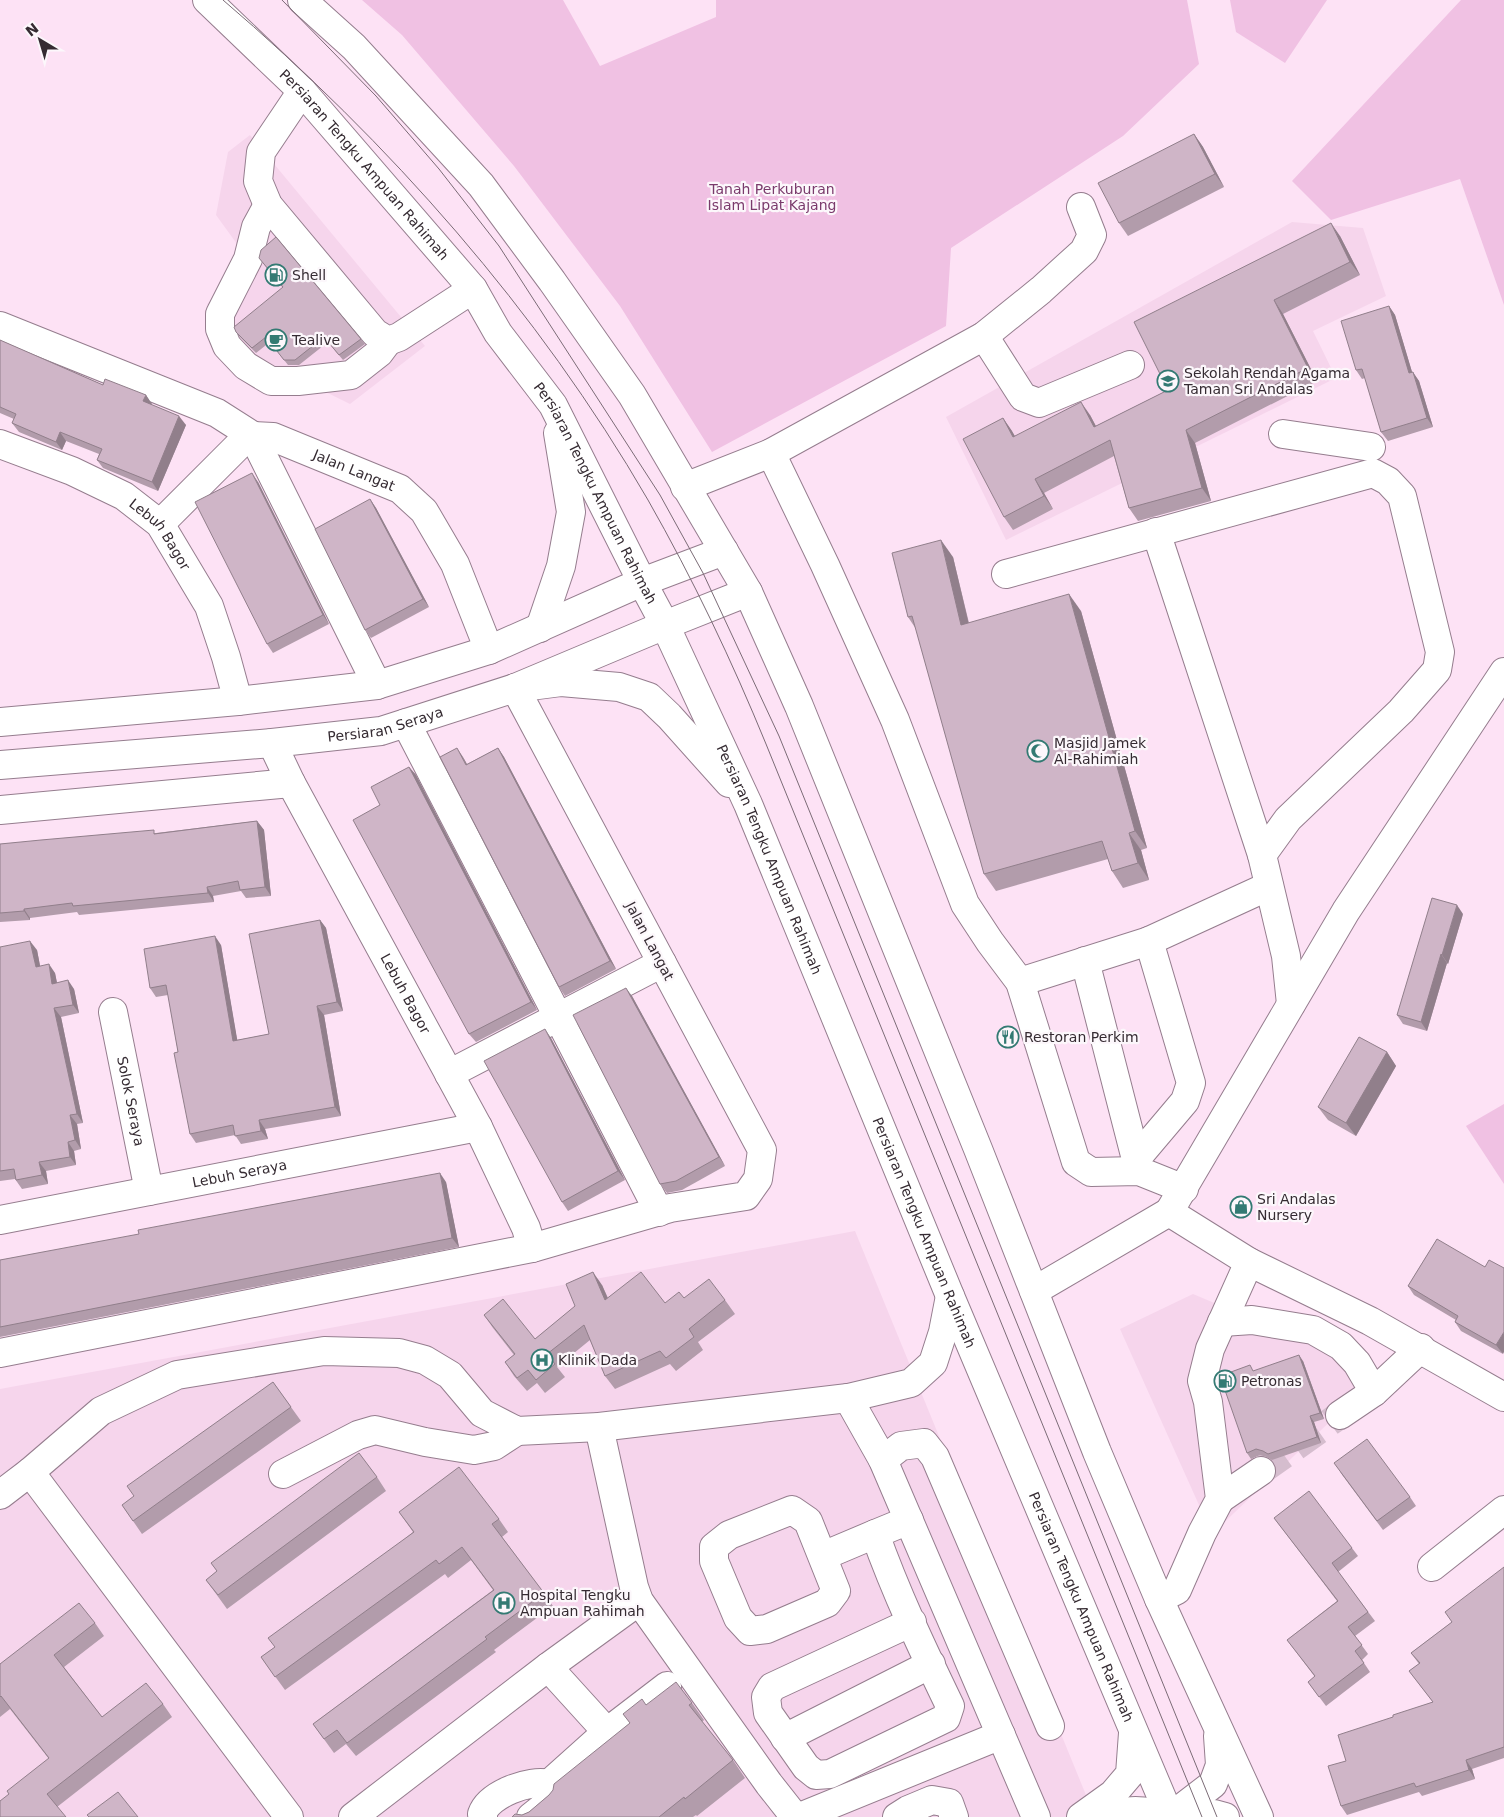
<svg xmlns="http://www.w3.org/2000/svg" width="1504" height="1817" font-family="'DejaVu Sans',sans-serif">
	<rect width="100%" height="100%" fill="#fde2f5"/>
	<g fill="#f6d5ec">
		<polygon points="250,135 425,346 350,404 239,349 207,304 253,266 216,215 228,152"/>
		<polygon points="1292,222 1363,228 1386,296 1313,331 1336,378 1006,540 946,417"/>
		<polygon points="855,1231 1095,1817 0,1817 0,1389"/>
		<polygon points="1193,1294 1381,1373 1212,1534 1120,1329"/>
	</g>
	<g fill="#f0c1e3">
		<polygon points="362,0 563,0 600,66 716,17 716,0 1187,0 1199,64 1123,136 951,248 946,326 712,452 620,306 514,166 402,35"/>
		<polygon points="1230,0 1327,0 1285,63 1236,32"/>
		<polygon points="1461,0 1504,0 1504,305 1460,179 1331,220 1292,181"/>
		<polygon points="1504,1104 1504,1184 1466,1126"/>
	</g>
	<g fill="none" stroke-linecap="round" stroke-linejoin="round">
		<polyline stroke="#d5bdce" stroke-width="28" stroke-dasharray="28 14" stroke-linecap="butt" points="1261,1471 1340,1415"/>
		<g stroke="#957d8e" stroke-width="30">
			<g id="minor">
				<polyline points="302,91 261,152 258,181 268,205 375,333 388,341 399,337 473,289"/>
				<polyline points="268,205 256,227 248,259 220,314 220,329 227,346 246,366 271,381 298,381 351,375 379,353 388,341"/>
				<polyline points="0,326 217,413 253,436 377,685"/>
				<polyline points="984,336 1023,397 1039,403 1130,365"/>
				<polyline points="1283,434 1371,447"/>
				<path id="s1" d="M0,444L72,471L124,496L160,524L209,606L226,657L238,701"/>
				<polyline points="771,453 825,565 895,720 965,904 990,942 1020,982 1076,1162 1091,1172 1139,1171 1184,1189"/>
				<polyline points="685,487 771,453 984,336 1041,290 1084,251 1092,235 1081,207"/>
				<path id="s2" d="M160,524L241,443L253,436L273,437L400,489L424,511L455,564L489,650"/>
				<polyline points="1156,532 1262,855"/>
				<polyline points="1006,574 1373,473 1388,481 1402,496 1440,652 1437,670 1401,711 1288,819 1262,855 1286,956 1291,1004"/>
				<polyline points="406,723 659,1212"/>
				<path id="s3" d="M272,743L291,783L478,1127L526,1228L532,1248"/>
				<polyline points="0,810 291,783"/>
				<polyline points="1085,961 1139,1171"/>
				<polyline points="1020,982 1149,941 1269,886"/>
				<path id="s4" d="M113,1012L149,1191"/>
				<polyline points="449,1074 662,963"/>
				<polyline points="1136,1159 1185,1101 1191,1083 1149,941"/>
				<polyline points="1169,1212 1346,911 1504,672"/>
				<path id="s5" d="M0,1220L478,1127"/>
				<polyline points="1034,1291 1169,1212 1249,1262 1370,1321 1504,1397"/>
				<polyline points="1222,1322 1252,1320 1313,1330 1341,1346 1357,1363 1374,1392"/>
				<polyline points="0,1353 532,1248 670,1208 746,1196 758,1179 762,1150 515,688"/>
				<polyline points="848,1398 883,1460 1036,1817"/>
				<polyline points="1340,1415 1374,1392 1421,1348"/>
				<polyline points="599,1427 634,1587 639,1601 769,1784 795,1817"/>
				<polyline points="883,1460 901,1446 924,1443 935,1457 1050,1726"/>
				<polyline points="30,1472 289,1817"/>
				<polyline points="283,1474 358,1435 375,1430 425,1442 474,1450 494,1446 517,1431"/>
				<polyline points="0,1495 30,1472 101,1411 177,1375 324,1351 399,1353 425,1360 450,1375 482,1413 517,1431 599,1427 848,1398 911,1383 933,1363 943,1332 950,1296"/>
				<polyline points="1220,1499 1261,1471"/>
				<polygon points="792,1510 808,1521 836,1591 827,1603 767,1629 750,1631 738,1618 714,1561 714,1547 729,1535"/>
				<path d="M909,1520L875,1534C896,1593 923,1650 950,1706L946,1718L830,1774L816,1775L806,1767L768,1713L766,1697L772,1687L912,1622"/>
				<polyline points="823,1556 875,1534"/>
				<polyline points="1432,1567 1504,1510"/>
				<polyline points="1159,1599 1177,1590 1202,1533 1220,1499 1208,1402 1202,1381 1210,1349 1249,1262"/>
				<polyline points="548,1667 607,1732"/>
				<polyline points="785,1738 931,1664"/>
				<polyline points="549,1784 607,1732 667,1686"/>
				<polyline points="353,1817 548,1667 639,1601"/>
				<path d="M483,1817L482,1814C489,1794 530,1779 549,1784L551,1801L531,1817"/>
				<polyline points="800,1817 1001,1735"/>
				<polyline points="897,1817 908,1810 932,1800 949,1803 954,1817"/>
				<path d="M1100,1817C1126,1809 1145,1809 1170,1817"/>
			</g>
		</g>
		<g stroke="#957d8e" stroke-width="30">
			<g id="major">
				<polyline points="0,722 238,701 377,685 489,650 642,582 724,551"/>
				<path id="s6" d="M0,765L272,743L381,731L515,688L665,625L748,592"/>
			</g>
		</g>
		<g stroke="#957d8e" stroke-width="30">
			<g id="highway">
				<path id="s7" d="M207,0L302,91L473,289L498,333L553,405L642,582L665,625L748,804L950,1296L1170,1817"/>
				<polyline points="302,0 354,47 481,185 552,281 632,395 748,592 799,706 978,1149 1097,1452 1159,1599 1259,1817"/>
				<polyline points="540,628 561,566 571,512 558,433"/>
				<polyline points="515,688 561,682 619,687 649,697 669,716 729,783"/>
				<polyline points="1081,1817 1113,1794 1130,1774 1133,1733"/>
				<polyline points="1170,1817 1213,1784 1220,1765 1218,1736"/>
				<polyline points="1170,1817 1214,1814 1225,1817"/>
			</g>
		</g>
		<use href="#minor" stroke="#fff" stroke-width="28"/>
		<use href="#major" stroke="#fff" stroke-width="28"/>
		<use href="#highway" stroke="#fff" stroke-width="28"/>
		<g stroke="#7b6b76" stroke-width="1">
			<path d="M223,0C389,142 538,310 648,500C693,579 732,661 766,744L1202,1817"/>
			<polyline points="282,0 376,96 439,169 499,246 660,495 703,573 779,736 1217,1817"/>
		</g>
	</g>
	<g fill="#b29cab">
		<polygon points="1194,134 1203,147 1224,187 1128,236 1119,223"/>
		<polygon points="1340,236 1360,275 1283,314 1317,381 1195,443 1211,501 1138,521 1129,508 1114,456 1044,493 1053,509 1013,530 1004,517 1003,418 1015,436 1090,415 1096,426 1168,390"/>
		<polygon points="259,258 361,339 365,344 343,360 328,342 299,365 288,365 270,342 256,353 240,337 236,332 283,288"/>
		<polygon points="1389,306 1395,315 1412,372 1419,381 1433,427 1388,441 1381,432 1365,378 1362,379 1356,370"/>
		<polygon points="0,340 103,385 146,395 152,405 186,425 158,491 103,468 97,460 99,454 66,441 62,450 19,432 12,423 14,419 0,413"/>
		<polygon points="258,482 329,624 273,653 267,644"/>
		<polygon points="370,499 376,508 429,607 371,638 365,630"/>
		<polygon points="953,557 969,623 1081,611 1147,848 1141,850 1149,880 1123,888 1112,871 1108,859 996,891 984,874 916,629 908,617"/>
		<polygon points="498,748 504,757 616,969 565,996 559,987 463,757 467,764"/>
		<polygon points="409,767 416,775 537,1010 476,1042 469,1034 380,805"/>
		<polygon points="257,821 264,830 271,896 246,898 241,891 213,896 214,902 79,915 77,912 30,918 30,920 0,922 0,844 156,833"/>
		<polygon points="1463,914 1448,964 1447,963 1427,1031 1403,1024 1397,1015"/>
		<polygon points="320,920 326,928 343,1011 324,1015 341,1116 265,1129 268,1139 241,1144 235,1135 196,1143 190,1134 178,1052 168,995 156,997 150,988 221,945 237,1040 269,1034"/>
		<polygon points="0,947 37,950 40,966 55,973 57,983 74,989 79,1013 61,1017 83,1123 77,1124 81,1149 74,1151 76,1165 46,1171 48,1184 22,1189 15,1179 0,1181"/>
		<polygon points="632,996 725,1166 682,1190 667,1193 660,1184"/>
		<polygon points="551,1038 625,1180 568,1211 562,1202"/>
		<polygon points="1387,1052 1396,1066 1356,1136 1328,1120 1318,1107"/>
		<polygon points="446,1182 459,1247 0,1337 0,1260"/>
		<polygon points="1437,1239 1503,1354 1461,1331 1455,1322 1456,1320 1414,1295 1408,1286"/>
		<polygon points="602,1285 608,1298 665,1303 684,1298 725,1300 735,1314 698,1342 703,1350 676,1371 670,1364 615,1389 605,1376 590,1340 557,1367 565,1377 545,1393 537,1383 527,1391 514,1376 505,1362 514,1355 493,1328 484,1315 535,1339"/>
		<polygon points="1303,1361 1324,1419 1314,1422 1321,1443 1272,1460 1267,1457 1260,1455 1251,1459 1247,1453 1254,1371"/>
		<polygon points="273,1382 301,1421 142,1534 122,1505 134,1497"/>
		<polygon points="1340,1472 1410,1497 1416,1506 1383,1530"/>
		<polygon points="377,1477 386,1491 227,1609 206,1580 217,1571 211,1563"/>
		<polygon points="399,1512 499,1519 508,1532 502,1537 553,1606 494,1650 496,1652 356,1756 346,1744 334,1753 313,1724 493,1590 471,1560 448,1578 445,1574 285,1690 261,1657 275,1647 413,1532"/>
		<polygon points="1274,1518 1352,1548 1358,1556 1338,1572 1375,1621 1355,1636 1368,1654 1362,1660 1370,1672 1326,1706 1308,1682 1315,1677 1287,1640 1337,1601"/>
		<polygon points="1504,1567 1504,1758 1472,1769 1475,1779 1422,1796 1419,1792 1347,1815 1341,1806 1346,1761 1393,1717 1433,1702 1409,1671 1419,1664 1411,1653 1452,1622"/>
		<polygon points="95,1623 104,1636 64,1667 102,1717 163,1704 172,1717 57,1807 9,1794 49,1759 10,1709 0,1717 0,1664"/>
		<polygon points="692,1703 704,1720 702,1722 733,1760 745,1778 697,1816 696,1815 693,1817 512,1817 522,1815 529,1812 549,1795 630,1723 623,1714 646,1705"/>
	</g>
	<g fill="#917f8b">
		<polygon points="1194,134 1203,147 1224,187 1215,174"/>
		<polygon points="1331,223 1340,236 1360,275 1350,262"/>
		<polygon points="1274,300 1283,314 1317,381 1308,368"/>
		<polygon points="1389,306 1395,315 1415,382 1409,373"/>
		<polygon points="1413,372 1419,381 1433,427 1427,418"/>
		<polygon points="146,395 152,404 150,410 143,401"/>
		<polygon points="1081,402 1090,415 1103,440 1094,427"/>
		<polygon points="179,416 186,425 158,491 152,482"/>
		<polygon points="1003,418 1012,431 1022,450 1013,437"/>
		<polygon points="1186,430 1195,443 1211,501 1202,488"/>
		<polygon points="60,432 66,441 62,450 56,442"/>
		<polygon points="252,473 258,482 329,624 323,615"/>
		<polygon points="1035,479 1044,493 1053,509 1044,496"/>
		<polygon points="370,499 376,508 429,607 423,599"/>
		<polygon points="941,540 953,557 973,642 961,625"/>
		<polygon points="1069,594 1081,611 1147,848 1135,831"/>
		<polygon points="457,748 463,757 472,774 466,765"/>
		<polygon points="498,748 504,757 616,969 610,961"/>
		<polygon points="409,767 416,775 537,1010 531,1002"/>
		<polygon points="257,821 264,830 271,896 265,887"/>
		<polygon points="1129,833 1141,850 1149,880 1138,863"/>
		<polygon points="207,887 213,896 214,902 208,893"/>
		<polygon points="1457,905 1463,914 1448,964 1442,955"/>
		<polygon points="24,909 30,918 30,920 24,911"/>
		<polygon points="320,920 326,928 343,1011 337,1002"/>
		<polygon points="215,936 221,945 239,1050 233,1041"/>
		<polygon points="30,941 37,950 42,976 36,967"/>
		<polygon points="1441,954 1447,963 1427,1031 1421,1022"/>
		<polygon points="49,964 55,973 59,993 52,984"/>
		<polygon points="68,980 74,989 79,1013 73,1005"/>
		<polygon points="626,988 632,996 725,1166 719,1157"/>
		<polygon points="317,1006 324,1015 341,1116 335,1107"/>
		<polygon points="54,1008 61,1017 83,1123 77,1114"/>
		<polygon points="545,1029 551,1038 625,1180 618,1171"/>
		<polygon points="1387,1052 1396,1066 1356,1136 1346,1123"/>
		<polygon points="70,1115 77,1124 81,1149 75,1140"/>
		<polygon points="259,1120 265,1129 268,1139 261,1131"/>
		<polygon points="68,1142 74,1151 76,1165 70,1157"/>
		<polygon points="39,1162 46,1171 48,1184 42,1175"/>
		<polygon points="440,1173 446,1182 459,1247 452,1238"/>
		<polygon points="593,1272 602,1285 614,1313 605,1300"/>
		<polygon points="1504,1332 1504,1352 1503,1354 1496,1345"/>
		<polygon points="1299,1355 1303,1361 1324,1419 1320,1413"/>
		<polygon points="1310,1416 1314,1422 1321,1443 1317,1437"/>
		<polygon points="1466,1760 1472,1769 1475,1779 1469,1770"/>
	</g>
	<g fill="#cfb5c7" stroke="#917f8b">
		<polygon points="1194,134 1215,174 1119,223 1098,183"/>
		<polygon points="1331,223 1350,262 1274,300 1308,368 1186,430 1202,488 1129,508 1110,440 1035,479 1044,496 1004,517 963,439 1003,418 1013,437 1081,402 1094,427 1168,390 1134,322"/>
		<polygon points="276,237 361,339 339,355 324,337 295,360 284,360 266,337 252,348 236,332 234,327 283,287 259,258 261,250"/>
		<polygon points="1389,306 1409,373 1413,372 1427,418 1381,432 1362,369 1356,370 1341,321"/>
		<polygon points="0,340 103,385 105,379 146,395 143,401 179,416 152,482 97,460 102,449 60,432 56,442 12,423 16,414 0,407"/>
		<polygon points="252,473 323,615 267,644 195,502"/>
		<polygon points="370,499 423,599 365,630 315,529"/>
		<polygon points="941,540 961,625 1069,594 1135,831 1129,833 1138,863 1112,871 1102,841 984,874 912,616 908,617 892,553"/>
		<polygon points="457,748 466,765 498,748 610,961 559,987 440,757"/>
		<polygon points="409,767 531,1002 469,1034 353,820 380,805 371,787"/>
		<polygon points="257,821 265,887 240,890 238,881 207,887 208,893 73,906 72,903 24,909 24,911 0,913 0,844 41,840 154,830 154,834"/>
		<polygon points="1432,898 1457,905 1442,955 1441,954 1421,1022 1397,1015"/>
		<polygon points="320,920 337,1002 317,1006 335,1107 259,1120 261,1131 235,1136 233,1125 190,1134 174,1053 178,1052 166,985 150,988 144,949 215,936 233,1041 269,1034 249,934"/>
		<polygon points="30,941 36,967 49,964 52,984 68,980 73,1005 54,1008 77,1114 70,1115 75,1140 68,1142 70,1157 39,1162 42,1175 16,1180 14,1169 0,1171 0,947"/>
		<polygon points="626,988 719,1157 676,1181 660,1184 573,1015"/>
		<polygon points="545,1029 618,1171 562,1202 484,1061"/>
		<polygon points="1359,1037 1387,1052 1346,1123 1318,1107"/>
		<polygon points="440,1173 452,1238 0,1327 0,1260 139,1234 138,1230"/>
		<polygon points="1437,1239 1485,1267 1489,1260 1504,1268 1504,1332 1496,1345 1455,1322 1458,1316 1408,1286"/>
		<polygon points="593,1272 605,1300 641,1272 665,1303 679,1292 684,1298 709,1279 725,1300 689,1329 694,1337 666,1358 660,1351 605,1376 584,1325 547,1354 555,1364 536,1380 528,1370 517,1378 505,1362 515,1354 484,1315 503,1299 535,1339 575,1306 566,1284"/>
		<polygon points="1299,1355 1320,1413 1310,1416 1317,1437 1268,1454 1263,1451 1256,1449 1247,1453 1220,1376 1250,1365 1253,1371"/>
		<polygon points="273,1382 291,1407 133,1521 122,1505 134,1496 127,1486"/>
		<polygon points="1367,1439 1410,1497 1377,1521 1334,1463"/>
		<polygon points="359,1453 377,1477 218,1595 206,1580 217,1571 211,1563"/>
		<polygon points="459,1467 499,1519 492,1524 544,1593 485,1637 487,1639 347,1743 337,1730 324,1739 313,1724 494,1590 462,1547 439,1564 436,1560 275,1677 261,1657 275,1647 268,1638 414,1532 399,1512"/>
		<polygon points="1309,1491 1352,1548 1332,1563 1368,1612 1348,1627 1362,1645 1355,1651 1364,1663 1319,1697 1308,1682 1315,1676 1287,1640 1338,1601 1274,1518"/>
		<polygon points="1504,1567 1504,1747 1466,1760 1469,1770 1416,1787 1414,1783 1341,1806 1328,1766 1346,1761 1338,1735 1393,1717 1393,1715 1433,1702 1409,1671 1420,1663 1411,1653 1452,1622 1445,1612"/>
		<polygon points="79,1603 95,1623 54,1655 102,1717 146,1683 163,1704 47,1794 66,1817 0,1817 0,1801 9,1794 7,1791 49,1758 1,1696 0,1697 0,1664"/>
		<polygon points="676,1682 692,1703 689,1705 733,1760 685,1799 684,1797 659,1817 512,1817 515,1814 522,1815 529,1812 549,1795 553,1790 554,1784 630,1723 623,1714 642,1699 646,1705"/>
		<polygon points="118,1792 138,1817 89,1817 87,1815"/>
	</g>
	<defs>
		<g id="fuel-ring" transform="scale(1.125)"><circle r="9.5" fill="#fcf7fb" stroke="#337a73" stroke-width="1.5"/><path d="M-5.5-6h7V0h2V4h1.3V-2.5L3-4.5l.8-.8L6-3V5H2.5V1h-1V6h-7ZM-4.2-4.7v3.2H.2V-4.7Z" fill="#337a73"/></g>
		<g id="cafe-ring" transform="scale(1.125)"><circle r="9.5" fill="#fcf7fb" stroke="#337a73" stroke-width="1.5"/><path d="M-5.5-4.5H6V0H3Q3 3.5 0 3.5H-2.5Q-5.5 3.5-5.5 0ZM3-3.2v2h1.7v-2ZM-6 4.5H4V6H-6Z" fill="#337a73"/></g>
		<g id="school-ring" transform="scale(1.125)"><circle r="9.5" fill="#fcf7fb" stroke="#337a73" stroke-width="1.5"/><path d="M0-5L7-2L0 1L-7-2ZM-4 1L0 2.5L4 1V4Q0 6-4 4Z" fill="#337a73"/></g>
		<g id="mosque-ring" transform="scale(1.125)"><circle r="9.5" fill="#fcf7fb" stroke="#337a73" stroke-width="1.5"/><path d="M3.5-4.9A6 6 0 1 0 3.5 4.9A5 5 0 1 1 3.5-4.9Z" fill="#337a73"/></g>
		<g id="restaurant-ring" transform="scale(1.125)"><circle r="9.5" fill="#fcf7fb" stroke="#337a73" stroke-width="1.5"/><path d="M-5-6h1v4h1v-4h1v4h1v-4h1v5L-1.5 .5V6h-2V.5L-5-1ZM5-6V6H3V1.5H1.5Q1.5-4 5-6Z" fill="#337a73"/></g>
		<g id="shop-ring" transform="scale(1.125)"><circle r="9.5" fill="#fcf7fb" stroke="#337a73" stroke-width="1.5"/><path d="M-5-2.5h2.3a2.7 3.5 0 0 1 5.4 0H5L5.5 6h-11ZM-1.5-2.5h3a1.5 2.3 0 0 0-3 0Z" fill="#337a73"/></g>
		<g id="hospital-ring" transform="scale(1.125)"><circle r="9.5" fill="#fcf7fb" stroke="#337a73" stroke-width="1.5"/><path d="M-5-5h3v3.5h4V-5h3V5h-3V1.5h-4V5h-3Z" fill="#337a73"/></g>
	</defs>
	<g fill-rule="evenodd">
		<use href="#fuel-ring" x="276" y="275"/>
		<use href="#cafe-ring" x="276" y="340"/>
		<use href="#school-ring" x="1168" y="381"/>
		<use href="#mosque-ring" x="1038" y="751"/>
		<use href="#restaurant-ring" x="1008" y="1037"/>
		<use href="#shop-ring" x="1241" y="1207"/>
		<use href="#hospital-ring" x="542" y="1360"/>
		<use href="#fuel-ring" x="1225" y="1381"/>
		<use href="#hospital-ring" x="504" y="1603"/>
	</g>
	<g text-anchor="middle" stroke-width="4.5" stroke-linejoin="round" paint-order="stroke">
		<g font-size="14" fill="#352b32" stroke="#fcf7fb">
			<text dy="5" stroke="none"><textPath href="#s7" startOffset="228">Persiaran Tengku Ampuan Rahimah</textPath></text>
			<text dy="5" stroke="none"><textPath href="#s2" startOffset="236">Jalan Langat</textPath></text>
			<text dy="5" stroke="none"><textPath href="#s7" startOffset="632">Persiaran Tengku Ampuan Rahimah</textPath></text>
			<text dy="5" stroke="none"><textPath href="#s1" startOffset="188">Lebuh Bagor</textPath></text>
			<text dy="5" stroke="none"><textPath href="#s6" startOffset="388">Persiaran Seraya</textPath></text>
			<text dy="5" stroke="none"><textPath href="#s7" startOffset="1038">Persiaran Tengku Ampuan Rahimah</textPath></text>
			<text transform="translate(650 941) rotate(62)" y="5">Jalan Langat</text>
			<text dy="5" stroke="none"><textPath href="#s3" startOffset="284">Lebuh Bagor</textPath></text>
			<text dy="5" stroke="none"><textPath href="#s4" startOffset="91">Solok Seraya</textPath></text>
			<text dy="5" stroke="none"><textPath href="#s5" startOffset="244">Lebuh Seraya</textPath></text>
			<text dy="5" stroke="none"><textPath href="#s7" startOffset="1442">Persiaran Tengku Ampuan Rahimah</textPath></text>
			<text dy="5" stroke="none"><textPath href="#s7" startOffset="1848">Persiaran Tengku Ampuan Rahimah</textPath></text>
		</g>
		<g font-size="14" fill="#7a3a6c" stroke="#fcf7fb">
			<text x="772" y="194">Tanah Perkuburan<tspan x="772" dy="16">Islam Lipat Kajang</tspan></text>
		</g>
		<g font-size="14" fill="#352b32" stroke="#fcf7fb" text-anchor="start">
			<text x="292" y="280">Shell</text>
			<text x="292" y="345">Tealive</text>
			<text x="1184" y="378">Sekolah Rendah Agama<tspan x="1184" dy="16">Taman Sri Andalas</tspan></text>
			<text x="1054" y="748">Masjid Jamek<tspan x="1054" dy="16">Al-Rahimiah</tspan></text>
			<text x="1024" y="1042">Restoran Perkim</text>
			<text x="1257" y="1204">Sri Andalas<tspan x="1257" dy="16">Nursery</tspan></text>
			<text x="558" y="1365">Klinik Dada</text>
			<text x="1241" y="1386">Petronas</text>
			<text x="520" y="1600">Hospital Tengku<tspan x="520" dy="16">Ampuan Rahimah</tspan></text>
		</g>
	</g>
	<g transform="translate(40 40) rotate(322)" stroke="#fcf7fb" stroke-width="4" paint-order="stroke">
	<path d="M0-4L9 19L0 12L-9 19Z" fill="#352b32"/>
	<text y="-8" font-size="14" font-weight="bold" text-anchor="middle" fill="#352b32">N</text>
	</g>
</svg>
